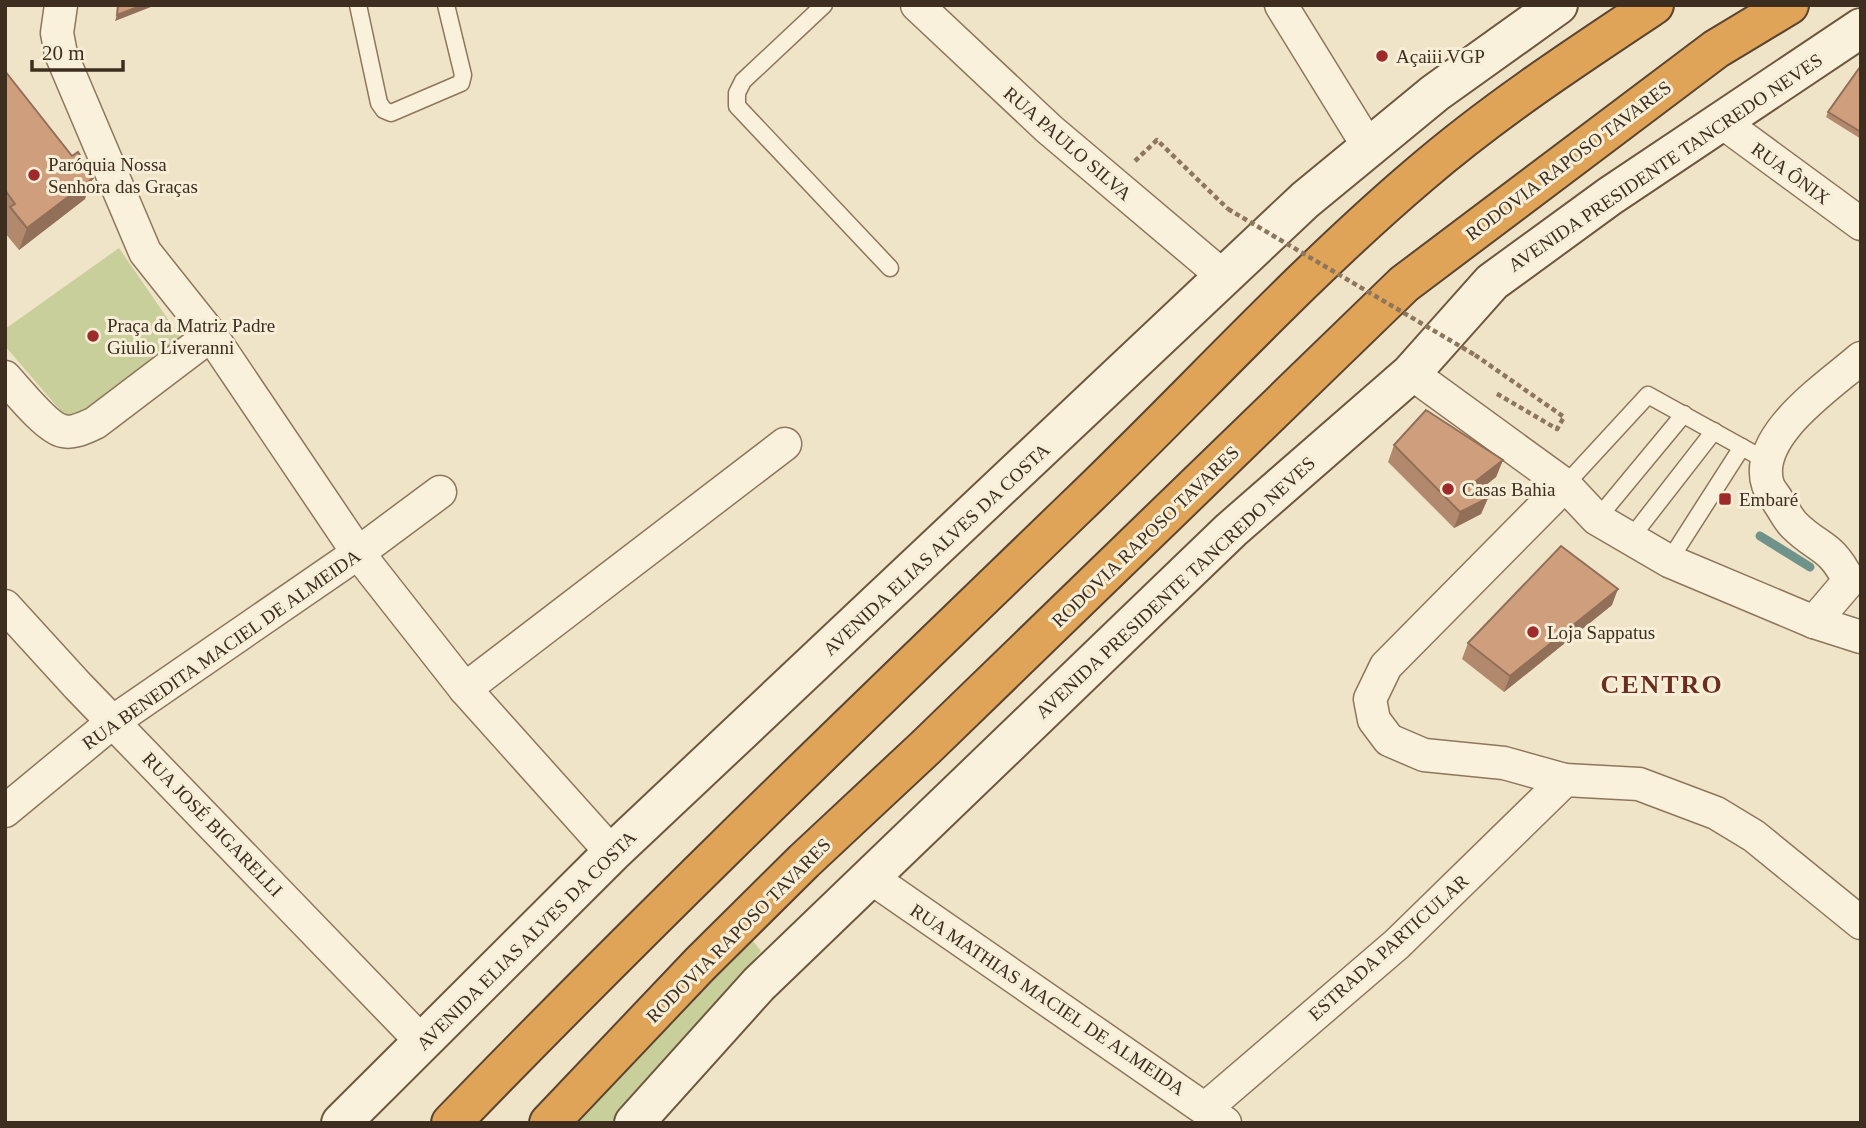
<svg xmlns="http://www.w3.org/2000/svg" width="1866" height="1128" font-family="'Times New Roman',serif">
	<rect width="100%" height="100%" fill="#f0e4c8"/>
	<g fill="#c9cf9b">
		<polygon points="119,248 185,344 71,423 5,346 5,329"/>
		<polygon points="749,936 761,951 614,1123 576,1123"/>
	</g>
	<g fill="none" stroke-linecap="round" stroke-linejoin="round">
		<polyline stroke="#6f938a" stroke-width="9" points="1760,536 1810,567"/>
		<g stroke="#8d765c" stroke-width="19">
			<g id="service">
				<polyline points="358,5 379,103 384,110 391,113 461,83 463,75 446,5"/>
				<polyline points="824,5 743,81 737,93 737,106 890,268"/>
				<polyline points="1565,485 1648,395 1767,461"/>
				<polyline points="1597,519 1684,414"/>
				<polyline points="1630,539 1714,431"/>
				<polyline points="1669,561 1742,447"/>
			</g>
		</g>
		<g stroke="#8d765c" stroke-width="35">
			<g id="minor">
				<polyline points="61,5 57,33 61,54 145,252 211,335 358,553 465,689 612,853"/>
				<polyline points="917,5 1049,129 1224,277"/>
				<polyline points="1281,5 1368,146"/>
				<polyline points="1722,122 1861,224"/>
				<polyline points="1411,373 1565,485 1597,519 1669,561 1814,622 1861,637"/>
				<path d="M5,377C17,390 47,428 63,431C73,434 86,427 95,423L211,335"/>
				<polyline points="1565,485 1386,666 1370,699 1374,720 1389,740 1424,755 1504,763 1565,780 1639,784 1716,813 1754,836 1861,923"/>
				<polyline points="5,606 78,686 422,1042"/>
				<path d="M1814,622L1849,581C1830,543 1819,550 1794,525C1788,519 1784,510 1779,503C1776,497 1770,491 1768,485C1752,436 1829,386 1861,358"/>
				<polyline points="465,689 785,444"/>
				<polyline points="5,811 114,721 358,553 440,492"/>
				<polyline points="870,877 1225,1123"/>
				<polyline points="1206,1108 1397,944 1565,780"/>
			</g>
		</g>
		<g stroke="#6f573f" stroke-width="42">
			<g id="secondary">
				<polyline points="341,1123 612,853 1305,200 1435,93 1558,5"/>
				<polyline points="634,1123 759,984 1231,530 1411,373 1492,282 1610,196 1861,28"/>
			</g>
		</g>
		<g stroke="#5b4430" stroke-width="42">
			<g id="motorway">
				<path d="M451,1123C654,913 865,711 1075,508C1190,398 1298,278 1419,175C1492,112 1574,58 1654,5"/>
				<polyline points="549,1123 700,964 804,861 925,748 1404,284 1716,49 1789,5"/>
			</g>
		</g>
		<g stroke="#8d765c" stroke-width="4.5" stroke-dasharray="5 3.5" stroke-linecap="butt">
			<polyline points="1135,161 1157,140 1228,209"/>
			<polyline points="1475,355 1564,417 1557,429 1494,392"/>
		</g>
		<use href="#service" stroke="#faf1dc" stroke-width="16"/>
		<use href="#minor" stroke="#faf1dc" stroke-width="32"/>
		<use href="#secondary" stroke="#faf1dc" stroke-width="38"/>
		<use href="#motorway" stroke="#e0a458" stroke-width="38"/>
		<polyline stroke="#8d765c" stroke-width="4.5" stroke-dasharray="5 3.5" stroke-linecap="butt" points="1228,209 1475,355"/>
	</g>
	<g fill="#b2896c">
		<polygon points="1861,68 1861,139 1826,117 1828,112"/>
		<polygon points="5,71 85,199 19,250 5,233"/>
		<polygon points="1394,445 1503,460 1496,477 1479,490 1488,498 1481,514 1454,528 1388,462"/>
		<polygon points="1612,605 1504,692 1462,659 1468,643"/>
	</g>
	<g fill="#916f58">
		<polygon points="143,5 156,5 115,21 117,15"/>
		<polygon points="93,178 85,199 19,250 27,228"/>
		<polygon points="1503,460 1496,477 1466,501 1472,484"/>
		<polygon points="1488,498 1481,514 1454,528 1460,512"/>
		<polygon points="1618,589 1612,605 1504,692 1510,676"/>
	</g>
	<g fill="#cf9f7d" stroke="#916f58" stroke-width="2">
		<polygon points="118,5 143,5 117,15"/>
		<polygon points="1860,67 1861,68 1861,132 1828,112"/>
		<polygon points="5,71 72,156 78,152 93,178 27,228 10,207 15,204 5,190"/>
		<polygon points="1426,410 1503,460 1472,484 1488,498 1460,512 1394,445"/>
		<polygon points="1561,546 1618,589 1510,676 1468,643"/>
	</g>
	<g fill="#9e2a2b" stroke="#f7eed8" stroke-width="2.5">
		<circle cx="1382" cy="56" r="7"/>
		<circle cx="34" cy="175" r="7"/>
		<circle cx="93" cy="336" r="7"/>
		<circle cx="1448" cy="489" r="7"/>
		<rect x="1718" y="492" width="14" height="14" rx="3.5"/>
		<circle cx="1533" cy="632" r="7"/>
	</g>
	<g text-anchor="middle" stroke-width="6" stroke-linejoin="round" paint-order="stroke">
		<g font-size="19" fill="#3d2e20" stroke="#f7eed8" text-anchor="start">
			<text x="1396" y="63">Açaiii VGP</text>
			<text x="48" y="171">Paróquia Nossa<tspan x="48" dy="22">Senhora das Graças</tspan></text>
			<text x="107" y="332">Praça da Matriz Padre<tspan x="107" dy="22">Giulio Liveranni</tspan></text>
			<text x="1462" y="496">Casas Bahia</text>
			<text x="1739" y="506">Embaré</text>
			<text x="1547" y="639">Loja Sappatus</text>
		</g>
		<g font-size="19" fill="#3d2e20" stroke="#f7eed8">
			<text transform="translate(1068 143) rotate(41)" y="7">RUA PAULO SILVA</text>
			<text transform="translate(1568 160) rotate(-37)" y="7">RODOVIA RAPOSO TAVARES</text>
			<text transform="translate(1665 162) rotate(-34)" y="7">AVENIDA PRESIDENTE TANCREDO NEVES</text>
			<text transform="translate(1791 173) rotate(36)" y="7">RUA ÔNIX</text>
			<text transform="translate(1145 536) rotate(-44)" y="7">RODOVIA RAPOSO TAVARES</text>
			<text transform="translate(936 549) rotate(-43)" y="7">AVENIDA ELIAS ALVES DA COSTA</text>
			<text transform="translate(1175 587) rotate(-43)" y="7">AVENIDA PRESIDENTE TANCREDO NEVES</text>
			<text transform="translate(221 649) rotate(-35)" y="7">RUA BENEDITA MACIEL DE ALMEIDA</text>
			<text transform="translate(213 824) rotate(46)" y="7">RUA JOSÉ BIGARELLI</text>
			<text transform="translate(738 930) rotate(-45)" y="7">RODOVIA RAPOSO TAVARES</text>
			<text transform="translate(526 940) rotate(-45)" y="7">AVENIDA ELIAS ALVES DA COSTA</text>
			<text transform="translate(1388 947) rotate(-42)" y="7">ESTRADA PARTICULAR</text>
			<text transform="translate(1048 999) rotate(34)" y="7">RUA MATHIAS MACIEL DE ALMEIDA</text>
		</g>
		<g font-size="26" font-weight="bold" letter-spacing="2" fill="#6b2e1e" stroke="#f7eed8">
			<text x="1662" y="693">CENTRO</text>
		</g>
	</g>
	<rect width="1866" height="1128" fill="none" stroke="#3d2e20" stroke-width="14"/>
	<path d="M32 60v10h91v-10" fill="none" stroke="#3d2e20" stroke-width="3.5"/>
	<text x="42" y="60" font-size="21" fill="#3d2e20" stroke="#f7eed8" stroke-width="5" paint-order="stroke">20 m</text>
</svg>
